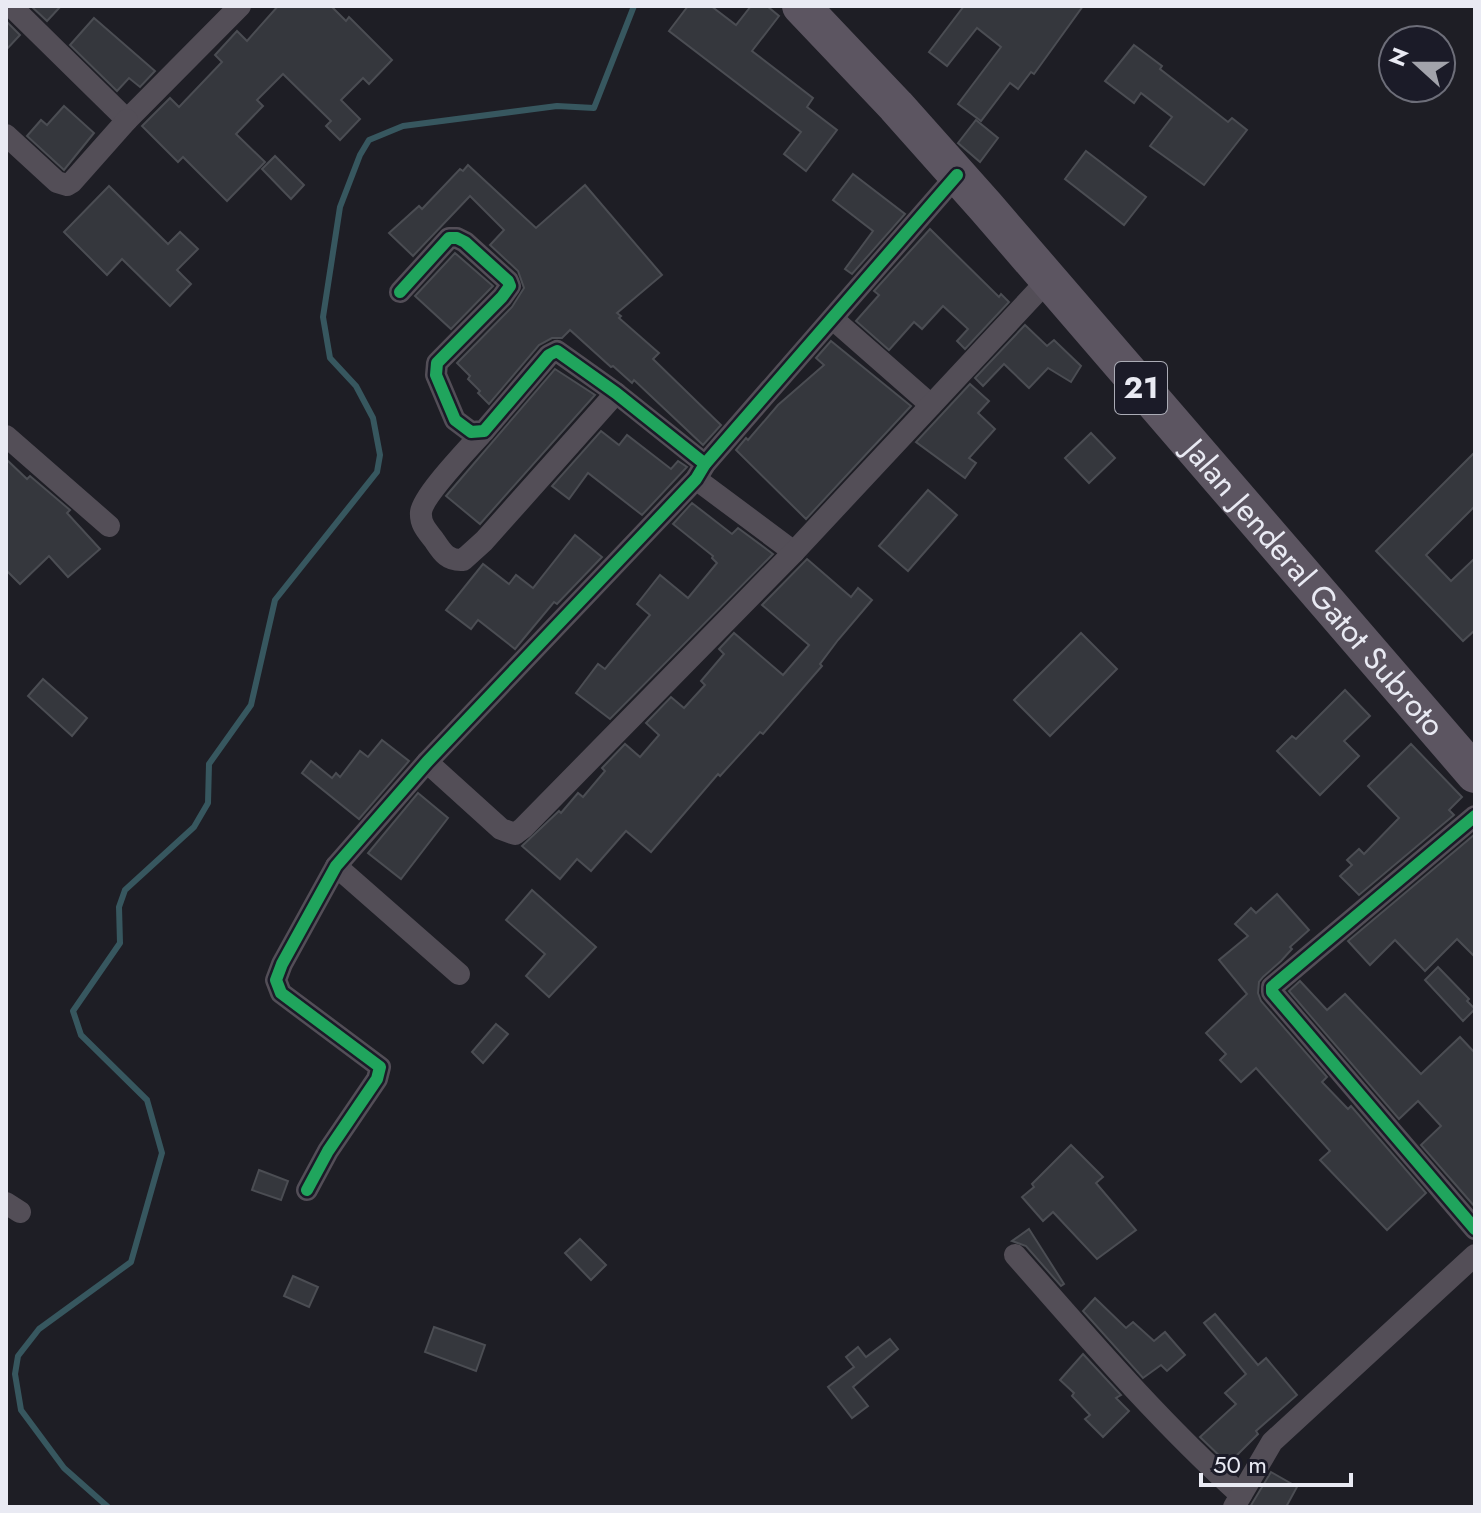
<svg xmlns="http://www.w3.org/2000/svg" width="1481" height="1513" font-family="Jost,sans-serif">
	<rect width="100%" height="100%" fill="#1e1e25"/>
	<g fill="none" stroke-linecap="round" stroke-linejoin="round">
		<polyline stroke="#37575f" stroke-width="6" points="108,1507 64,1468 21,1410 15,1374 18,1356 39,1329 131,1262 162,1153 147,1100 81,1035 73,1011 120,943 119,907 125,890 194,827 208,803 209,764 251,705 275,600 377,472 380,455 373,418 356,386 330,358 323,317 340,207 360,155 369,140 403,126 557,106 594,108 634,6"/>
	</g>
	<g fill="#35373d" stroke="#4b4d53" stroke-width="2">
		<polygon points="31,6 61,6 47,21"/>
		<polygon points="278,6 331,6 346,21 349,17 392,60 369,84 363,78 341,100 360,119 340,140 326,126 331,121 283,74 257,100 263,106 236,134 265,162 227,201 183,157 178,162 142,126 170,98 179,107 222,62 215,55 237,31 247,41"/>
		<polygon points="688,6 711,6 736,25 751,6 767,6 779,16 752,51 813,98 807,107 837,130 806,171 784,154 801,132 669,31"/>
		<polygon points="964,6 1083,6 1034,74 1031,72 1018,89 1010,83 981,121 958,104 1001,47 977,28 947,66 929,52"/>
		<polygon points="94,18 155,71 140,87 129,78 117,91 70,45"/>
		<polygon points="6,21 20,35 6,50"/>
		<polygon points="1134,45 1162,66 1160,69 1228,122 1232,118 1247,130 1204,185 1150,146 1172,117 1141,93 1134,103 1105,81"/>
		<polygon points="64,106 94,133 64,170 27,136 41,120 47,125"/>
		<polygon points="976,120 998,138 980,162 958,143"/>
		<polygon points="1086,151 1146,197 1124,225 1065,179"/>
		<polygon points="275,156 304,185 291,199 262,169"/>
		<polygon points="468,165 536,228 585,185 662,275 617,313 621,316 619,318 659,353 653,359 721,425 703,445 634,380 632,383 613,366 611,367 570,330 562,338 552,338 539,345 489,404 478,393 480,391 468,379 470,376 457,363 512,307 524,288 518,271 490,245 504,230 470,196 413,256 389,233 419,206 422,209 460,169 463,171"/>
		<polygon points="853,174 905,214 852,274 845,269 873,231 833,200"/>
		<polygon points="109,186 168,244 180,232 198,249 177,270 191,284 170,306 122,259 107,275 64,232"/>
		<polygon points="930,229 999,297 1001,294 1009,302 965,349 957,341 968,329 943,306 922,329 914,322 889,350 856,321 879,295 874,291"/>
		<polygon points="455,253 493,286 451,329 415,296"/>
		<polygon points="1025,325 1047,346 1054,340 1081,366 1071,382 1048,368 1029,388 1004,364 983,386 975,378"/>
		<polygon points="831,341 911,406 806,519 736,450 746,438 748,440 778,405 824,365 816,358"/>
		<polygon points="555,369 595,395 480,524 446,496"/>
		<polygon points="970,384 989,401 978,413 995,429 969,458 976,463 965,478 916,442"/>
		<polygon points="601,431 619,445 627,435 671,469 678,461 687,467 642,515 588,473 569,499 552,486"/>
		<polygon points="1091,433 1115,458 1089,483 1065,458"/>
		<polygon points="1475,452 1475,506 1426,555 1451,581 1475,558 1475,630 1463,641 1376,551"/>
		<polygon points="6,459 27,479 30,476 70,510 67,513 100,549 68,577 49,556 20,584 6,570"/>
		<polygon points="928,490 957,515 908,571 879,546"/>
		<polygon points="692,503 732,534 738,528 773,554 610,719 576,693 598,664 605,669 650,615 637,604 660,575 688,598 717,563 712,558 713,556 673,524"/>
		<polygon points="575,535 602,557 557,604 554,602 515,649 478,620 471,629 446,610 483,564 509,584 516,575 533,588"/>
		<polygon points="807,559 851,597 858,588 872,600 838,640 820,664 822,666 763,734 760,732 720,776 718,774 651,852 626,831 591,871 577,859 560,879 522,846 559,811 561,813 578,793 583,797 605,771 602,768 625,744 640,757 659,735 646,723 671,697 684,708 705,685 701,681 724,654 719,649 734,633 783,675 809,645 762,605"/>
		<polygon points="1081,633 1117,669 1050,736 1014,700"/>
		<polygon points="43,679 87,718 72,736 28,696"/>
		<polygon points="1345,690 1370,716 1344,741 1359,756 1320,795 1277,751 1292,736 1296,739"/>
		<polygon points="382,740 409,761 359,819 302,773 311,761 332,778 336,773 340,777 360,751 368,757"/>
		<polygon points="1411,744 1462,797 1449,810 1454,815 1359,895 1340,876 1352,865 1347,860 1359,849 1364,854 1399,818 1368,786"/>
		<polygon points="418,793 448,818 401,879 368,853"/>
		<polygon points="1474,835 1475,957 1457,939 1425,971 1395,940 1370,965 1348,941"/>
		<polygon points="532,890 596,947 549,997 526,976 545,954 506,920"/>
		<polygon points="1277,894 1309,930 1290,947 1292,949 1281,961 1263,977 1259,982 1258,993 1261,1001 1327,1077 1322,1082 1348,1109 1351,1106 1426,1193 1387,1230 1320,1160 1330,1151 1256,1068 1241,1082 1220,1060 1226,1054 1206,1033 1247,994 1219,960 1248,936 1235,924 1251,908 1256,913"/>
		<polygon points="1438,967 1469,999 1467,1001 1475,1009 1463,1021 1425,980"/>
		<polygon points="1300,981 1327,1010 1345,994 1421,1074 1460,1037 1475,1053 1475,1207 1421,1145 1441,1126 1418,1101 1399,1119 1289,991"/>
		<polygon points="496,1024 508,1034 483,1063 472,1052"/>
		<polygon points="1071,1145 1103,1177 1096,1183 1136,1230 1097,1259 1053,1212 1043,1221 1022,1197 1034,1187 1032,1184"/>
		<polygon points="259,1170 288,1181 281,1200 252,1190"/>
		<polygon points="1029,1229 1064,1284 1061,1286 1026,1246 1012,1241"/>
		<polygon points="580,1239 606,1265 591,1280 565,1253"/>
		<polygon points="293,1276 318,1287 309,1307 284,1296"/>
		<polygon points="1095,1298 1126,1328 1133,1322 1154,1341 1165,1332 1185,1355 1167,1371 1161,1365 1143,1378 1083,1311"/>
		<polygon points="1215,1314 1258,1365 1266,1358 1297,1395 1256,1431 1258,1434 1228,1464 1200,1437 1236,1404 1225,1393 1246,1374 1204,1323"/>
		<polygon points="434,1327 485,1345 476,1371 425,1352"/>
		<polygon points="890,1339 898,1349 853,1387 868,1406 852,1418 828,1387 854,1367 846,1357 858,1347 866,1357"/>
		<polygon points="1083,1354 1121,1395 1116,1398 1129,1411 1103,1437 1085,1419 1090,1415 1072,1396 1074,1393 1060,1380"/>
		<polygon points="1271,1472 1297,1487 1286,1507 1250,1507"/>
	</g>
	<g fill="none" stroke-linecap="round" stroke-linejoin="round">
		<g stroke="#534e57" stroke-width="22">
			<polyline points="11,6 127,120 240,6"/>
			<polyline points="6,135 57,182 67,185 72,182 127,120"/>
			<polyline points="400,292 449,238 457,238 465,242 508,281 510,286 502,297 437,363 436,375 455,420 471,432 484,431 549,355 557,351 616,393 705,464"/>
			<polyline points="833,319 931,405"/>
			<path d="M484,431C471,446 423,495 421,512C420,524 427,531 434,540C442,552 447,561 463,560L484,541L616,393"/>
			<polyline points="6,436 109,526"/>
			<polyline points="696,479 794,552"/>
			<polyline points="427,762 501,829 515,834 523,828 794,552 1047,281"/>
			<polyline points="1475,816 1272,987 1272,992 1475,1229"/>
			<polyline points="336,866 459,974"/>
			<polyline points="307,1190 328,1151 377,1079 380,1067 281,993 276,980 282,964 336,866 427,762 696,479 705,464 957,175"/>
			<polyline points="6,1203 20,1212"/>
			<path d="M1015,1255C1088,1338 1159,1421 1241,1495"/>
			<polyline points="1234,1507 1272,1442 1475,1255"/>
		</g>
		<path stroke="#5c5561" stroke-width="38" id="s1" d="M801,6L896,106L986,207L1475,774"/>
		<g stroke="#1b1b28" stroke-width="17">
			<g id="cycleway">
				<polyline points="400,292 449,238 457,238 465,242 508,281 510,286 502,297 437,363 436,375 455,420 471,432 484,431 549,355 557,351 616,393 705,464"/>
				<polyline points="1475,816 1272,987 1272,992 1475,1229"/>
				<polyline points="307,1190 328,1151 377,1079 380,1067 281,993 276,980 282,964 336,866 427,762 696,479 705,464 957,175"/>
			</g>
		</g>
		<use href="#cycleway" stroke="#20a55d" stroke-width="12"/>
	</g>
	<g text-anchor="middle" stroke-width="6" stroke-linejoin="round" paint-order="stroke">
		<rect fill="#1b1b28" stroke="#abacb6" stroke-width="2" x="1115" y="362" width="52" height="52" rx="6"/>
		<g font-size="30" font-weight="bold" fill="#e9eaf3">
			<text x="1141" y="398">21</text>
		</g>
		<g font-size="32" fill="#e9eaf3" stroke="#1b1b28">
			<text dy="11" stroke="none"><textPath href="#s1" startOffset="776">Jalan Jenderal Gatot Subroto</textPath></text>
		</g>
	</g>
	<rect width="1481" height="1513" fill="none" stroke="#e9eaf3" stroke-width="16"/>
	<g transform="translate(1417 64) rotate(291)"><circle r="38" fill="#1b1b28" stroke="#6d6e79" stroke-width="2"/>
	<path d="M0-6L14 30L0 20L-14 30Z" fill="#a2a3ab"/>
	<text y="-12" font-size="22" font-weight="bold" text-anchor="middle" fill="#e9eaf3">N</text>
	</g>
	<path d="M1201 1473v12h150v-12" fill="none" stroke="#e9eaf3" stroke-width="4"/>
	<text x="1213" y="1473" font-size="24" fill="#e9eaf3" stroke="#1b1b28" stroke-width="6" paint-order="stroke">50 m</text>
</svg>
